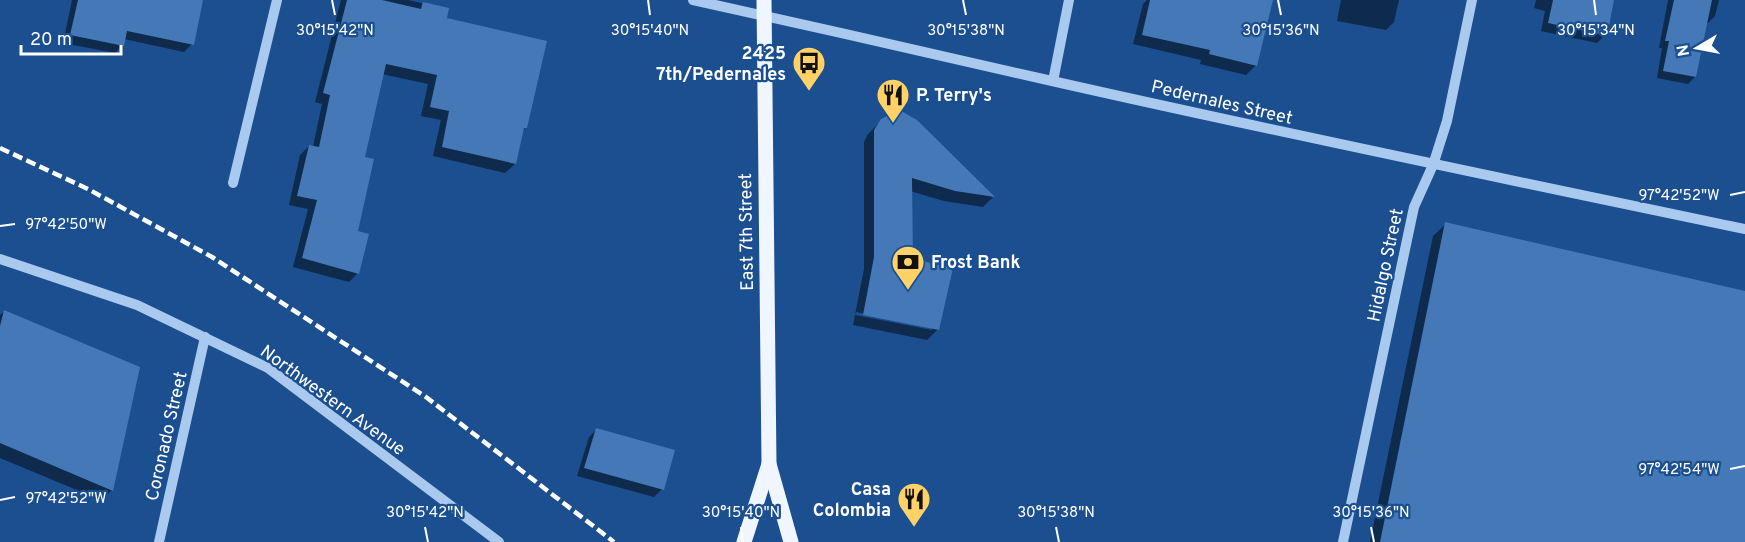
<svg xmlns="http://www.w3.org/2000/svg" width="1745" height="542" font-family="Overpass,sans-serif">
	<rect width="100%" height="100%" fill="#1b4f8f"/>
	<g fill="#0007" fill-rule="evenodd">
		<polygon points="72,0 202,0 192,44 184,52 124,39 123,45 115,53 63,43"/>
		<polygon points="341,0 408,0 447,9 445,19 525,128 522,131 515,164 505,173 433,156 441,120 421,116 428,84 382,74 363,158 356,232 358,273 349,282 293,267 308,209 289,205 300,155 309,146 313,147 322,104 315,102"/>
		<polygon points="1147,0 1222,0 1256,65 1246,75 1200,64 1201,60 1133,44 1143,4"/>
		<polygon points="1341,0 1399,0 1394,22 1386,30 1337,21"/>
		<polygon points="1536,0 1612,0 1605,35 1597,43 1541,31 1545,11 1534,8"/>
		<polygon points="1668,0 1719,0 1715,16 1708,23 1706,23 1695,77 1688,84 1657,78 1662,48 1659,48"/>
		<path d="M879,123L993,197L983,207L944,201L910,191L911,260L938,329L927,340L853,325L864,269V142L868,134ZM856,312L932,327V330L855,315Z"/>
		<polygon points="1446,224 1745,293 1745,542 1370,542 1433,236"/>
		<polygon points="4,312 112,490 101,500 0,458 0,315"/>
		<polygon points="596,430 662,489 654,497 577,476 589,437"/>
	</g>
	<g fill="#4478b7">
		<polygon points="78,0 203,0 194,45 127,31 124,46 70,35"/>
		<polygon points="347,0 382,0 421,9 423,2 449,8 447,18 547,41 527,128 524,128 516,164 442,147 449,111 430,107 437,75 386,64 365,157 374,159 358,231 369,234 359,274 302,258 317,200 297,196 309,145 319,147 330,95 323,93"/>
		<polygon points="1150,0 1273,0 1257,66 1209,54 1210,50 1142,35"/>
		<polygon points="1553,0 1614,0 1607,36 1548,23"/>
		<polygon points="1674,0 1712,0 1696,77 1663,71 1669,41 1665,41"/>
		<polygon points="895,112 903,112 917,120 995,197 955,191 912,178 913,259 953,268 939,330 863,315 874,257 874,130 881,119"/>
		<polygon points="1445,222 1745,291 1745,542 1380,542"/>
		<polygon points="4,310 140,367 113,491 0,443 0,326"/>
		<polygon points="596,428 675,450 664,490 584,468"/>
	</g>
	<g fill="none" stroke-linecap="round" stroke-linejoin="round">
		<g stroke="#a9c9ee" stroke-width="10">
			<path d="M693,0C813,26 932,54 1052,81C1282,133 1514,181 1745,229"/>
			<polyline points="1053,81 1069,0"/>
			<polyline points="233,183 277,0"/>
			<polyline points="0,259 137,305 268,368 499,542"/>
			<polyline points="159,542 205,337"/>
			<polyline points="1343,542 1414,207 1433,165 1447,121 1472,0"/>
		</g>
		<g stroke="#f0f6ff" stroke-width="15">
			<polyline points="764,0 769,464 791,542"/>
			<polyline points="744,542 769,464"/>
		</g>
		<polyline stroke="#fff" stroke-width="4.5" stroke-dasharray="10 4.5" stroke-linecap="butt" points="0,148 88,189 212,257 426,397 614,542"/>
	</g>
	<path fill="none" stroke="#fff" stroke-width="2" d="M332,0L335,15M648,0L650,15M963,0L966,15M1278,0L1281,15M1594,0L1596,15M1730,195L1745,192M0,226L15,224M1730,469L1745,466M0,500L15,497M425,527L428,542M741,527L743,542M1056,527L1059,542M1371,527L1374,542"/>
	<defs>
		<g id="bus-pin" transform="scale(1.725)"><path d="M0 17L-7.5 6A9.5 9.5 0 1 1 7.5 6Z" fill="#ffd166" stroke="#1b4f8f"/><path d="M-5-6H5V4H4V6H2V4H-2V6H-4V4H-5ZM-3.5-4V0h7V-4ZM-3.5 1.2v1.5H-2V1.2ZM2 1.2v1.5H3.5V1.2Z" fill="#111"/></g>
		<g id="restaurant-pin" transform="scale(1.725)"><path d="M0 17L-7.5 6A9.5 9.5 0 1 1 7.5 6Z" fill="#ffd166" stroke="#1b4f8f"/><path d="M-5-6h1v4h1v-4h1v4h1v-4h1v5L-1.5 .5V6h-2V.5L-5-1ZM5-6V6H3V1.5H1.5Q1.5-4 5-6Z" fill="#111"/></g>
		<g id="bank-pin" transform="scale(1.725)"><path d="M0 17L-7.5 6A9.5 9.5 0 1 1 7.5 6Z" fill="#ffd166" stroke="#1b4f8f"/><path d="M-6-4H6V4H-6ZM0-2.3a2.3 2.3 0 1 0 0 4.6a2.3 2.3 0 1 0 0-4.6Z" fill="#111"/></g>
	</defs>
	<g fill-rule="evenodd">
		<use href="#bus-pin" x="809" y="63"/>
		<use href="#restaurant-pin" x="893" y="95"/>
		<use href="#bank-pin" x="908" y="262"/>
		<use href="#restaurant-pin" x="914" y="499"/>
	</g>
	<g text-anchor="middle" stroke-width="4.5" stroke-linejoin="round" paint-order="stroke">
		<g font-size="18" font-weight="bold" fill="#fff" stroke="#1b4f8f" text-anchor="end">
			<text x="786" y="59">2425<tspan x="786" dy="21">7th/Pedernales</tspan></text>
			<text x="916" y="101" text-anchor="start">P. Terry's</text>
			<text x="931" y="268" text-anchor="start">Frost Bank</text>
			<text x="891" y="495">Casa<tspan x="891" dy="21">Colombia</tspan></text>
		</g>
		<g font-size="18" fill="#fff" stroke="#1b4f8f">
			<text transform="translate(1222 102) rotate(13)" y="6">Pedernales Street</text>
			<text transform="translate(746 232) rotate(-91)" y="6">East 7th Street</text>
			<text transform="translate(1385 265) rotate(-78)" y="6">Hidalgo Street</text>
			<text transform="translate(333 400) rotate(36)" y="6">Northwestern Avenue</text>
			<text transform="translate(166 436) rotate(-77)" y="6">Coronado Street</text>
		</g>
	</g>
	<g font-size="15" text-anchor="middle" fill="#fff" stroke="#1b4f8f" stroke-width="4.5" stroke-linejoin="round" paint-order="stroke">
		<text x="335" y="35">30°15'42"N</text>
		<text x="650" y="35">30°15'40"N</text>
		<text x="966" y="35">30°15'38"N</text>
		<text x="1281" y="35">30°15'36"N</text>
		<text x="1596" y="35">30°15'34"N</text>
		<text x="1679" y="200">97°42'52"W</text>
		<text x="66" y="229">97°42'50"W</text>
		<text x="1679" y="474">97°42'54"W</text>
		<text x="66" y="503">97°42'52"W</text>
		<text x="425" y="517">30°15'42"N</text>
		<text x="741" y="517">30°15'40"N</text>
		<text x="1056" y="517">30°15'38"N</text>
		<text x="1371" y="517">30°15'36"N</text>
	</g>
	<g transform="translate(1697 48) rotate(260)" stroke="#1b4f8f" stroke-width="4.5" paint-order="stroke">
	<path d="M0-4.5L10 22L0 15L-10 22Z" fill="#ffffff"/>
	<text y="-9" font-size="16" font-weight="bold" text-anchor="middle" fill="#ffffff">N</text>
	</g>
	<path d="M21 45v9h100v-9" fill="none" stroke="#ffffff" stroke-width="3"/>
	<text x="30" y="45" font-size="18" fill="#ffffff" stroke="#1b4f8f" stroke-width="4.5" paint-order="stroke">20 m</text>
</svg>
